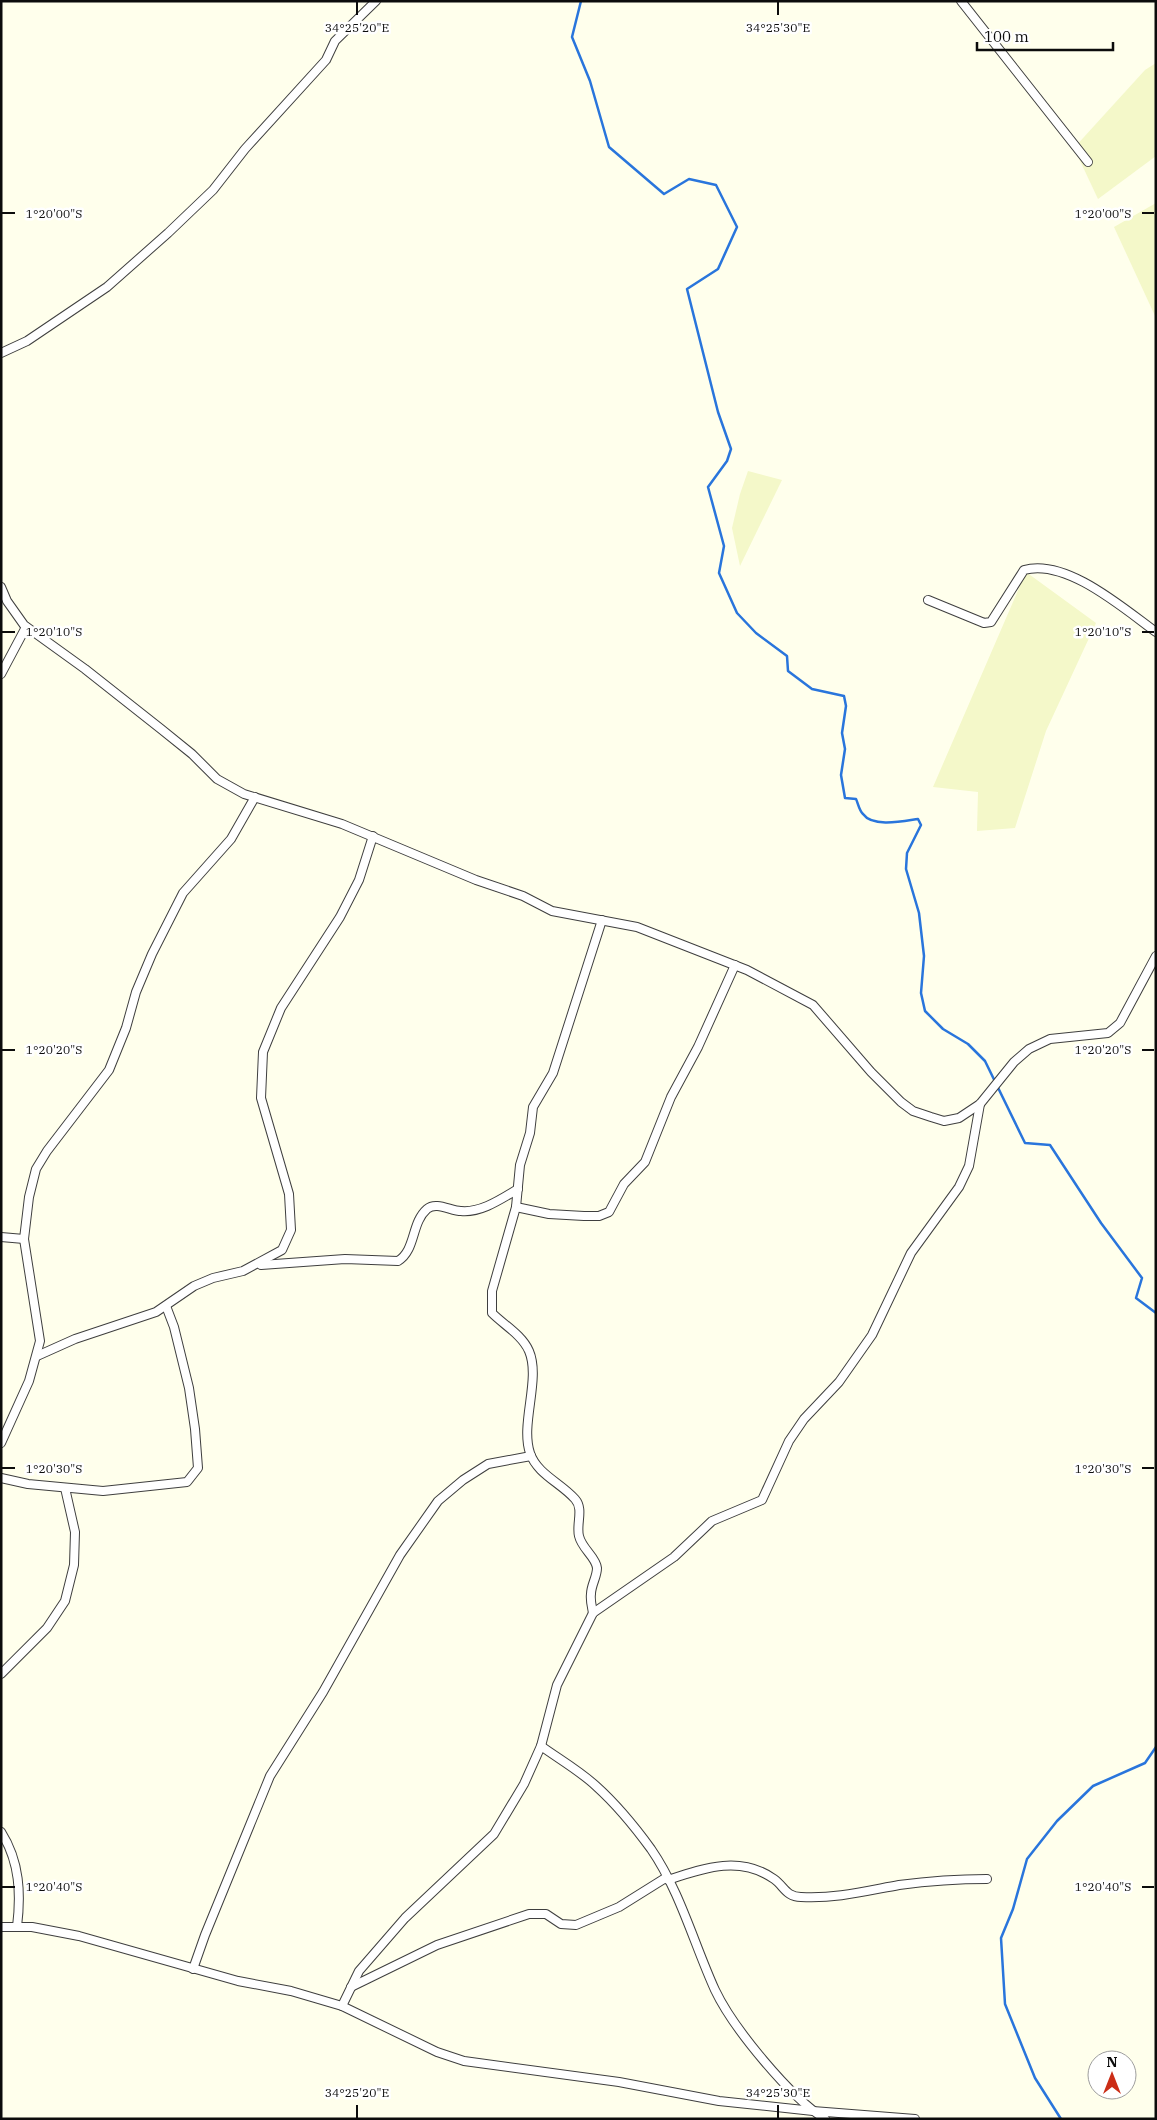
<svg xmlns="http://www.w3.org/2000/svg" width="1157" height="2120" font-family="'IBM Plex Serif',serif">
	<rect width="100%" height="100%" fill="#ffffec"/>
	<g fill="#f4f8c9">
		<polygon points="1156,63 1156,156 1098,199 1074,148 1145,70"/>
		<polygon points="1156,203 1156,318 1114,227"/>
		<polygon points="748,471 782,480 740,566 732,528 740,494"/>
		<polygon points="1026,572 1096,623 1046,731 1015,828 977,831 978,792 933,787"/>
	</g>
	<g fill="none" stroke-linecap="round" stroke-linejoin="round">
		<g stroke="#2975dc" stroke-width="2.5">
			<path d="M581,1L572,37L590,81L609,147L664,194L689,179L716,185L737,227L718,269L687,289L718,412L731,449L727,461L708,487L724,546L719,573L737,613L756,633L787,656L788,671L812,689L844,696L846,706L842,733L845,749L841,775L845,798L856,799C858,803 859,810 863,814C873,828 904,821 918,819L921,825L907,853L906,869L919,913L924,956L921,993L925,1011L943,1029L968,1044L985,1061L1025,1143L1050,1145L1101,1223L1142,1278L1136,1298L1156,1313"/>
			<polyline points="1061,2119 1035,2078 1005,2004 1001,1938 1013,1909 1027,1859 1057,1821 1093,1786 1145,1763 1156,1747"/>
		</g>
		<g stroke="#3f3f3f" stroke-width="10">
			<g id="minor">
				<polyline points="961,1 1088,162"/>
				<polyline points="1,353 27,341 107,287 168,233 213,190 245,149 326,60 335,41 376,1"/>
				<polyline points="1,587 7,601 24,625 85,669 161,729 192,754 217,779 244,794 342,824 476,880 523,896 552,911 637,927 747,970 813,1005 871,1072 901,1102 913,1111 931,1117 944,1121 959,1118 980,1104 1014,1062 1029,1049 1050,1039 1108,1033 1120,1023 1156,956"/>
				<path d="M928,600L984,623L991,622L1024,570C1066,558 1123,608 1156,632"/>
				<polyline points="1,674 26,627"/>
				<polyline points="516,1207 549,1214 584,1216 599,1216 609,1212 624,1184 645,1162 671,1097 698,1047 735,965"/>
				<polyline points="1,1237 24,1239"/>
				<path d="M261,1265L345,1259L398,1261C416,1250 411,1223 427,1209C436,1201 451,1211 461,1211C481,1213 501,1199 518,1189"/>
				<polyline points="37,1356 75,1339 156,1312 194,1286 213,1278 243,1271 282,1250 291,1230 289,1194 261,1098 263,1052 281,1008 340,917 359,880 373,836"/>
				<polyline points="1,1443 29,1381 40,1341 24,1239 29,1197 36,1169 47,1151 109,1070 126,1028 136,992 152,954 183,893 231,839 255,797"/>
				<polyline points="1,1478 28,1484 103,1491 187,1482 198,1468 195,1429 189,1388 174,1327 166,1306"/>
				<path d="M593,1613C592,1607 590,1600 591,1594C591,1585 597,1577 597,1568C596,1557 582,1549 579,1536C576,1524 584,1509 575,1499C561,1483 537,1474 530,1453C520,1424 541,1379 529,1351C522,1335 504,1325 492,1313V1291L516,1207L520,1165L530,1133L533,1107L553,1073L602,920"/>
				<polyline points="1,1674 47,1628 65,1601 74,1565 75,1532 65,1488"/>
				<path d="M541,1746C559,1759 580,1771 596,1786C616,1804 635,1827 651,1849C680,1891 694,1944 715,1990C733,2028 790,2097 825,2119"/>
				<path d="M1,1832C20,1862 21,1894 17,1927"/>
				<path d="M668,1880C704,1868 740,1855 774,1879C784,1886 786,1897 801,1897C835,1899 866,1891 899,1885C929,1881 957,1879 987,1879"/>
				<polyline points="1,1927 32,1927 79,1936 238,1981 291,1991 342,2006 437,2052 464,2061 619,2082 719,2101 813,2111 915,2119"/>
				<polyline points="193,1969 205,1935 270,1776 323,1692 400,1555 438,1501 463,1480 488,1464 531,1456"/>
				<polyline points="351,1987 437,1945 529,1914 546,1914 561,1924 576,1925 619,1907 667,1877"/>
				<polyline points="342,2006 359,1971 405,1918 494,1834 524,1784 541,1746 557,1685 593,1613 674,1557 712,1521 762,1500 789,1441 804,1419 839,1382 872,1335 911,1253 959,1187 969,1166 980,1104"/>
			</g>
		</g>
		<use href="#minor" stroke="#fff" stroke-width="8"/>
	</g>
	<path fill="none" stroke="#0c0c0c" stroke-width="2" d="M357,2V15M778,2V15M2,213H15M1142,213H1154M2,632H15M1142,632H1154M2,1050H15M1142,1050H1154M2,1468H15M1142,1468H1154M2,1887H15M1142,1887H1154M357,2105V2118M778,2105V2118"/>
	<g font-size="12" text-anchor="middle" fill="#0c0c0c" stroke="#fff" stroke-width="5" stroke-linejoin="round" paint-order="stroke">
		<text x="357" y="32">34°25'20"E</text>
		<text x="778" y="32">34°25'30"E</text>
		<text x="54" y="218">1°20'00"S</text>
		<text x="1103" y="218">1°20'00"S</text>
		<text x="54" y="636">1°20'10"S</text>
		<text x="1103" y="636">1°20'10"S</text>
		<text x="54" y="1054">1°20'20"S</text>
		<text x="1103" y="1054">1°20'20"S</text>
		<text x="54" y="1473">1°20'30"S</text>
		<text x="1103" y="1473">1°20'30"S</text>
		<text x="54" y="1891">1°20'40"S</text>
		<text x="1103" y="1891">1°20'40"S</text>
		<text x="357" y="2097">34°25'20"E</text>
		<text x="778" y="2097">34°25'30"E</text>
	</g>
	<rect width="1157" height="2120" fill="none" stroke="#0c0c0c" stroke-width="5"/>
	<g transform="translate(1112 2075)"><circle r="24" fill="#ffffff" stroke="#9e9e9e"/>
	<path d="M0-4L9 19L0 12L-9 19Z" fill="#cb2d16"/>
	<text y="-8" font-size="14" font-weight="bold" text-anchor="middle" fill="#0c0c0c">N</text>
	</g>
	<path d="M977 42v8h136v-8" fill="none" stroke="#0c0c0c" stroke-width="2.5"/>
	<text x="984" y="42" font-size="15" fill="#0c0c0c" stroke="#ffffff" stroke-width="4" paint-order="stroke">100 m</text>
</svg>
